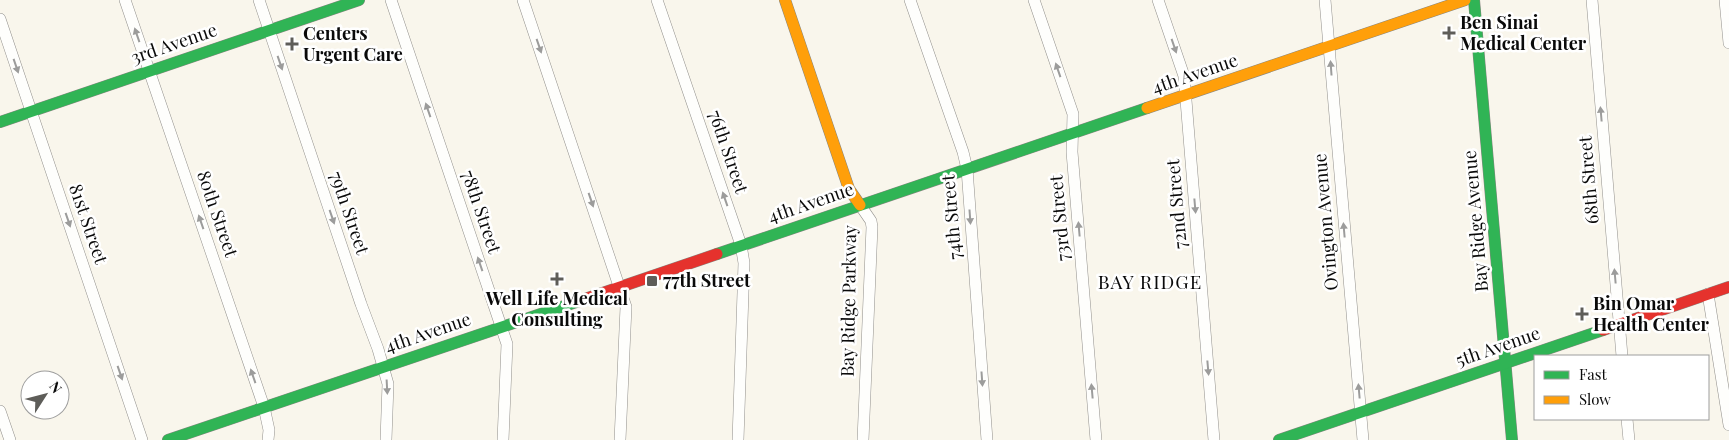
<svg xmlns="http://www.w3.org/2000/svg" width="1729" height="440" font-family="'Playfair Display',serif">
	<rect width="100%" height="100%" fill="#f9f6ec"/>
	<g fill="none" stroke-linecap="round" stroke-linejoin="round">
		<g stroke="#92908c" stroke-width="12">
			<g id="street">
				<polyline points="125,0 264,407 269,430 268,440"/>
				<polyline points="259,0 361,304 378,349 388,384 386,440"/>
				<polyline points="391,0 507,344 503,440"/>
				<polyline points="523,0 626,307 620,440"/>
				<polyline points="657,0 741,245 744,263 738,440"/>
				<polyline points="910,0 963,152 967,169 987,440"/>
				<polyline points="1034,0 1073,114 1072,152 1096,440"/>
				<polyline points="1158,0 1184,76 1214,440"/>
				<polyline points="1325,0 1363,440"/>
				<polyline points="1592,0 1622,356"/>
				<polyline points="1725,0 1729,43"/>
				<polyline points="0,19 142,440"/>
				<polyline points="860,205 871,221 872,227 863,440"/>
				<polyline points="1708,294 1729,425"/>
				<polyline points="0,411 10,440"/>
				<polyline points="1627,419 1629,440"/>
			</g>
		</g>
		<g stroke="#888782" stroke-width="12">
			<g id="fast">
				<polyline points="1474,0 1512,440"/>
				<polyline points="0,122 359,0"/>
				<polyline points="717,254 1147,108"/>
				<polyline points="168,440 582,300"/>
				<polyline points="1279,440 1603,330"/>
			</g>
		</g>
		<g stroke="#888782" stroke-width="12">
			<g id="slow">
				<polyline points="785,0 849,189 860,205"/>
				<polyline points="1147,108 1465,0"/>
			</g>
		</g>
		<g stroke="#888782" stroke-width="12">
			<g id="jam">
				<polyline points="582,300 717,254"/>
				<polyline points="1603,330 1729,287"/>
			</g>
		</g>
		<use href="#street" stroke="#fefefc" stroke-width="11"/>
		<use href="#fast" stroke="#30b455" stroke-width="11"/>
		<use href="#slow" stroke="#ff9f0a" stroke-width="11"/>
		<use href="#jam" stroke="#e5322d" stroke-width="11"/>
	</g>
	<defs><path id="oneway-solid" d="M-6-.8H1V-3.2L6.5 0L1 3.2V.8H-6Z" transform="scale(1.25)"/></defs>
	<g fill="#9c9c9b">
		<use href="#oneway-solid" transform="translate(137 35) rotate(-109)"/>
		<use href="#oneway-solid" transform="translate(539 46) rotate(71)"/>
		<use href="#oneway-solid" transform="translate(1174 46) rotate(71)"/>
		<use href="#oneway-solid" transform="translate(280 63) rotate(71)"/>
		<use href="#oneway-solid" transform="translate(16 66) rotate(71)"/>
		<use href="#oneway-solid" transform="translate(1331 68) rotate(-94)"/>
		<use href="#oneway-solid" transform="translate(1058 70) rotate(-109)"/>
		<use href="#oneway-solid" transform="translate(428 110) rotate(-109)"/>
		<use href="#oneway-solid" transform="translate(1601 114) rotate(-95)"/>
		<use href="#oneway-solid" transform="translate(725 199) rotate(-109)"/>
		<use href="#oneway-solid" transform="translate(591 200) rotate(71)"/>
		<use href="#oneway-solid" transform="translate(1195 206) rotate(85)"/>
		<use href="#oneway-solid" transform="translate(332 217) rotate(71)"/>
		<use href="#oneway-solid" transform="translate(970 217) rotate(86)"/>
		<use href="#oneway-solid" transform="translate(68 220) rotate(71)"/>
		<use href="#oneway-solid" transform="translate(201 222) rotate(-109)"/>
		<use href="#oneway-solid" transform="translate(1079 229) rotate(-95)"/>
		<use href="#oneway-solid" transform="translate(1344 230) rotate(-95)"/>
		<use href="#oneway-solid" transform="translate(480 264) rotate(-109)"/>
		<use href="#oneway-solid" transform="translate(1615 276) rotate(-95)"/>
		<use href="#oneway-solid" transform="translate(1208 368) rotate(85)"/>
		<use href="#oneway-solid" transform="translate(120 373) rotate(71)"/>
		<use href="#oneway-solid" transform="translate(253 376) rotate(-109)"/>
		<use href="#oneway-solid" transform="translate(982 379) rotate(86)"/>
		<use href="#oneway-solid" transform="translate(387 387) rotate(87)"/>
		<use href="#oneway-solid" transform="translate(1092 391) rotate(-95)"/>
		<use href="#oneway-solid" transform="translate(1359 391) rotate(-95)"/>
	</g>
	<g fill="#5e5d59" stroke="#fff" stroke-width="2">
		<path d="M1446.5 25.5h5v5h5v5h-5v5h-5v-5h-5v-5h5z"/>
		<path d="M289.5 36.5h5v5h5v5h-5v5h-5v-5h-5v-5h5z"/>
		<path d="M554.5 271.5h5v5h5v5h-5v5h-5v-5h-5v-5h5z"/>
		<rect x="646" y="275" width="12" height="12" rx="2.5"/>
		<path d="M1579.5 306.5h5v5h5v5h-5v5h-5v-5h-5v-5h5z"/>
	</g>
	<g text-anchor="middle" stroke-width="5" stroke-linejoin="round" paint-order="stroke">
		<g font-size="18" font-weight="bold" fill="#0a0a0a" stroke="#fff" text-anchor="start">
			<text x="1460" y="29">Ben Sinai<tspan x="1460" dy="21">Medical Center</tspan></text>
			<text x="303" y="40">Centers<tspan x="303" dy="21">Urgent Care</tspan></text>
			<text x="663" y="287">77th Street</text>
			<text x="557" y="305" text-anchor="middle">Well Life Medical<tspan x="557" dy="21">Consulting</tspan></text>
			<text x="1593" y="310">Bin Omar<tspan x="1593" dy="21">Health Center</tspan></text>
		</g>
		<g font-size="18" fill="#0a0a0a" stroke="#fff">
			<text transform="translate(174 44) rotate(-19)" y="6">3rd Avenue</text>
			<text transform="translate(1195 74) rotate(-19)" y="6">4th Avenue</text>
			<text transform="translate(728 152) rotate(71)" y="6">76th Street</text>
			<text transform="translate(1589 180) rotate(-95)" y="6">68th Street</text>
			<text transform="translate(811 203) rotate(-19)" y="6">4th Avenue</text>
			<text transform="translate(1177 204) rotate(-95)" y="6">72nd Street</text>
			<text transform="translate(481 212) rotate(71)" y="6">78th Street</text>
			<text transform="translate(349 213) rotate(71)" y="6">79th Street</text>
			<text transform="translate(217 214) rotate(71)" y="6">80th Street</text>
			<text transform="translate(952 217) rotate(-95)" y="6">74th Street</text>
			<text transform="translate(1060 218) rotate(-95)" y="6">73rd Street</text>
			<text transform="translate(1476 221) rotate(-95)" y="6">Bay Ridge Avenue</text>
			<text transform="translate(1326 222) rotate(-95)" y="6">Ovington Avenue</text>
			<text transform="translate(88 224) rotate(71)" y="6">81st Street</text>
			<text transform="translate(849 301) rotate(-89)" y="6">Bay Ridge Parkway</text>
			<text transform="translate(428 333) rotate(-19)" y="6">4th Avenue</text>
			<text transform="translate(1498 347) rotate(-19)" y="6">5th Avenue</text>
		</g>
		<g font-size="19" letter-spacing="1" fill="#0a0a0a" stroke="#fff">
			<text x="1150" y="289">BAY RIDGE</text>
		</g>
	</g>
	<rect x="1534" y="355" width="175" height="65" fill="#ffffff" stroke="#9d9d9d"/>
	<rect x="1544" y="371" width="25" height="8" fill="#30b455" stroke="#9d9d9d"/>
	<text x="1579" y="380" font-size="15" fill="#0a0a0a">Fast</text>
	<rect x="1544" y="396" width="25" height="8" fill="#ff9f0a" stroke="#9d9d9d"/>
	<text x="1579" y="405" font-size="15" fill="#0a0a0a">Slow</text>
	<g transform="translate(45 395) rotate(54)"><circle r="24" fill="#ffffff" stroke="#9d9d9d"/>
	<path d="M0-4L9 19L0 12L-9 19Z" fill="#5e5d59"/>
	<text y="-8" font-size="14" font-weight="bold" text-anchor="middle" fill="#0a0a0a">N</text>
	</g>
</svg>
